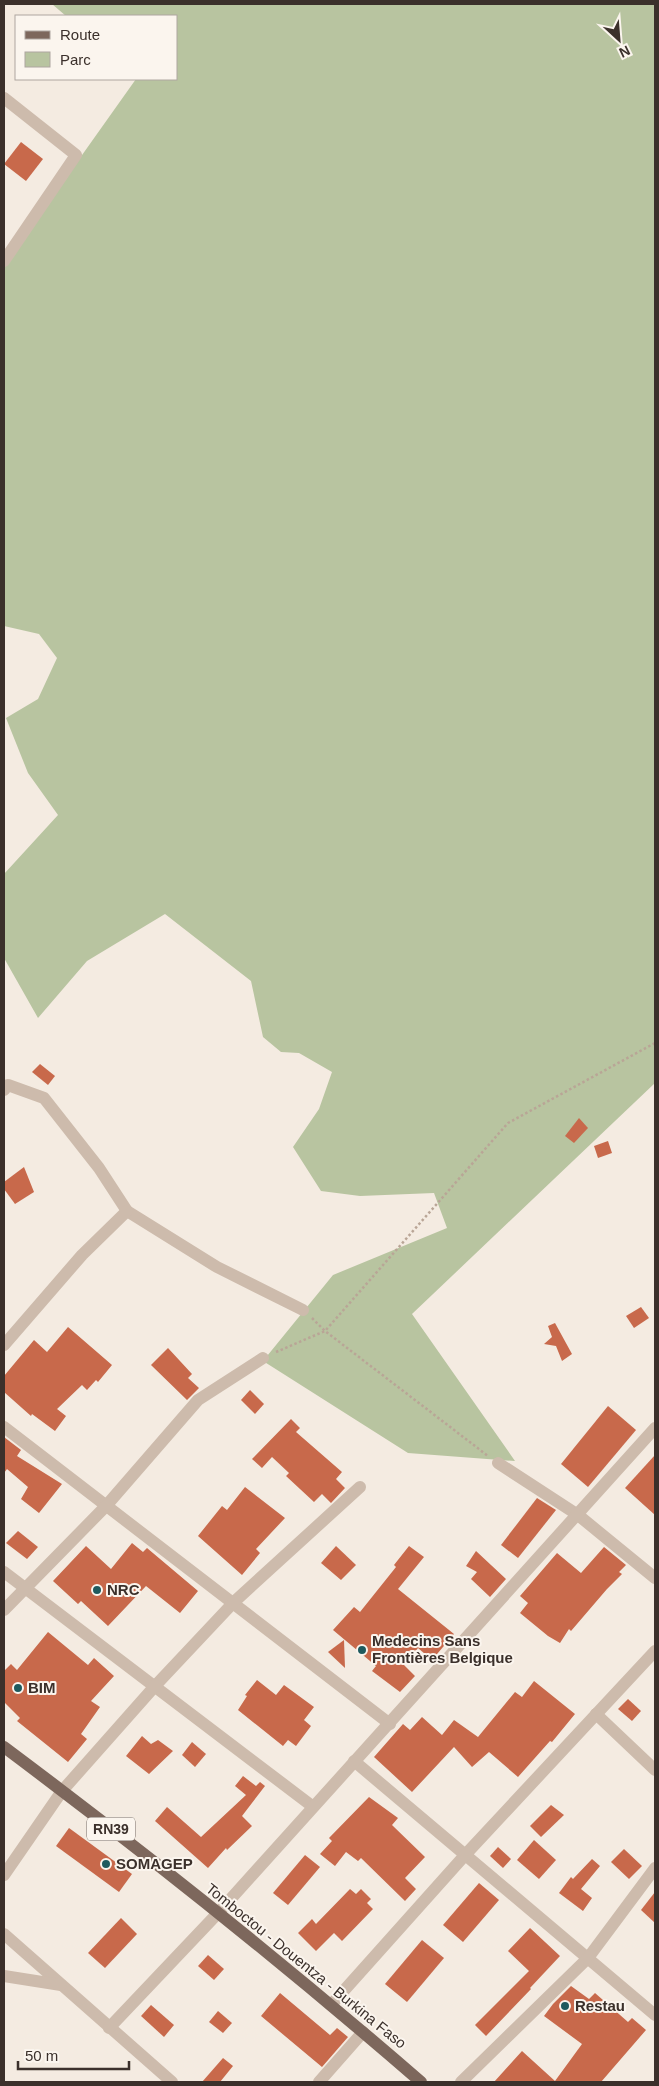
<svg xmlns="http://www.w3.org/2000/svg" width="659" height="2086" font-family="Helvetica,sans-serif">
	<rect width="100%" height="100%" fill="#f4ebe1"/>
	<polygon fill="#b8c4a0" points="52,4 655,4 655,1083 412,1314 515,1461 408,1453 263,1361 333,1275 447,1228 434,1193 360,1196 321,1191 293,1147 319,1109 332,1072 299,1053 281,1052 263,1037 251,981 165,914 87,961 38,1018 4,958 4,874 58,815 28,773 6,718 38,699 57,658 39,634 4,626 4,265 136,79 176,79 176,16 66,16"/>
	<g fill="#c8694b">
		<polygon points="21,142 43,159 26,181 4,164"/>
		<polygon points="40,1064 55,1076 48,1085 32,1072"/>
		<polygon points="579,1118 588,1128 574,1143 565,1136"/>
		<polygon points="608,1141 612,1153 598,1158 594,1146"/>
		<polygon points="24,1167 34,1192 15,1204 4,1189 4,1182"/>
		<polygon points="641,1307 649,1318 634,1328 626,1316"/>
		<polygon points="555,1323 572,1354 562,1361 556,1346 544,1344 552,1337 548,1326"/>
		<polygon points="68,1327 112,1365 98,1382 96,1380 87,1390 82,1385 57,1409 66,1416 55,1431 32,1414 31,1416 4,1392 4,1376 34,1340 47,1352"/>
		<polygon points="168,1348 192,1374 188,1378 199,1388 187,1400 151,1365"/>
		<polygon points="250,1390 264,1404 255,1414 241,1400"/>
		<polygon points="608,1406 636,1430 588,1487 561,1464"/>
		<polygon points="291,1419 300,1428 296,1432 342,1472 336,1479 345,1488 331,1503 322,1494 314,1502 286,1476 289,1473 272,1457 262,1468 252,1459"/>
		<polygon points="4,1437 21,1450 17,1456 62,1484 39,1513 21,1499 28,1487 7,1469 4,1473"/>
		<polygon points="655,1455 655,1515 625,1488"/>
		<polygon points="245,1487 285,1518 256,1549 260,1553 242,1575 198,1536 222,1506 227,1510"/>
		<polygon points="537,1498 556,1510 518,1558 501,1545"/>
		<polygon points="18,1531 38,1547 27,1559 6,1543"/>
		<polygon points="132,1543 143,1552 147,1548 198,1591 180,1613 146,1586 108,1626 81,1601 78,1604 53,1581 86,1546 111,1569"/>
		<polygon points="336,1546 356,1565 341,1580 321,1563"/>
		<polygon points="409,1546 424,1557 398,1589 454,1634 432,1660 418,1648 404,1665 415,1676 400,1692 372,1671 376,1666 333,1630 354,1607 360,1612 396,1567 394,1565"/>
		<polygon points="604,1547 626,1565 619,1572 622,1574 607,1589 571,1631 569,1629 560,1643 548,1636 520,1613 528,1603 520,1596 557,1553 581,1573"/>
		<polygon points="476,1551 506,1579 490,1597 471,1579 477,1572 466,1566"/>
		<polygon points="48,1632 88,1665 94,1658 114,1676 91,1701 100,1707 81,1734 87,1739 68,1762 17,1721 20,1718 4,1702 4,1671 11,1664 17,1670"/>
		<polygon points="344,1640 345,1668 328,1652"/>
		<polygon points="257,1680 276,1695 284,1685 314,1707 304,1720 311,1726 296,1746 288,1740 283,1746 238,1710 247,1696 245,1695"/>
		<polygon points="534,1681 575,1714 552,1742 550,1741 518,1777 489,1752 472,1767 454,1747 412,1792 374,1757 403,1724 410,1730 422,1717 442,1735 454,1720 478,1737 515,1692 522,1697"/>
		<polygon points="628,1699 641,1711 632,1721 618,1709"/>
		<polygon points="142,1736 151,1744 158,1740 173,1751 149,1774 126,1756"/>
		<polygon points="192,1742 206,1754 195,1767 182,1755"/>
		<polygon points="243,1776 256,1786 260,1782 265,1786 242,1816 252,1826 227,1850 226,1848 208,1868 155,1821 167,1807 201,1837 246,1795 235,1786"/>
		<polygon points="369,1797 398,1818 392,1825 425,1857 405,1878 416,1889 405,1901 361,1858 358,1861 346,1852 335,1866 320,1854 332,1841 329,1838"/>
		<polygon points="551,1805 564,1815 541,1837 530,1826"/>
		<polygon points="69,1828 132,1874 119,1892 56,1846"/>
		<polygon points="534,1840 556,1860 539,1879 517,1860"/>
		<polygon points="498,1847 511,1859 503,1868 490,1856"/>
		<polygon points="624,1849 642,1866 629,1879 611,1862"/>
		<polygon points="305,1855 320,1867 288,1905 273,1893"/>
		<polygon points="592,1859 600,1866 581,1889 592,1898 583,1911 559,1893 571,1877 573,1879"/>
		<polygon points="479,1883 499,1900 463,1942 443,1925"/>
		<polygon points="350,1889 356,1894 361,1889 371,1899 367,1903 373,1909 342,1941 334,1933 316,1951 298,1933 312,1919 316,1924"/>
		<polygon points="655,1892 655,1923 641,1910"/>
		<polygon points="121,1918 137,1934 105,1968 88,1953"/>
		<polygon points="530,1928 560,1956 530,1988 531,1989 486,2036 475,2025 529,1971 508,1951"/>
		<polygon points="422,1940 444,1958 407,2002 385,1984"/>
		<polygon points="208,1955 224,1969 214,1980 198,1966"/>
		<polygon points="571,1986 589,1999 595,1993 628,2022 632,2018 646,2030 601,2082 494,2082 522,2051 555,2081 582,2044 544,2016 553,2004"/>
		<polygon points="280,1993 330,2035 337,2028 348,2037 322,2067 261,2016"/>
		<polygon points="151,2005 174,2025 164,2037 141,2016"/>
		<polygon points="218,2011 232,2023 223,2033 209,2022"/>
		<polygon points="223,2058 233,2066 220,2082 202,2082"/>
	</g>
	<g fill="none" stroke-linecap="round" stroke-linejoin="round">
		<g stroke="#b9a596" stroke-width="2.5" stroke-dasharray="2.5 2.5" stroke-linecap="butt">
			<polyline points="312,1318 325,1331 488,1456"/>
			<polyline points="276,1352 325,1331 508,1123 655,1043"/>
		</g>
		<g stroke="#cdbbac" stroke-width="12">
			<polyline points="4,98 76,155 4,261"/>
			<polyline points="4,1090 8,1085 44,1098 99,1168 127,1211 217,1267 303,1310"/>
			<polyline points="4,1345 82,1255 127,1211"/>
			<polyline points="4,1427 390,1724"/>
			<polyline points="498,1463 578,1515 655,1578"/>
			<polyline points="4,1572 312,1806"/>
			<polyline points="4,1610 106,1506 198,1400 263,1358"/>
			<polyline points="596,1714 655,1770"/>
			<polyline points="354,1761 655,2015"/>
			<polyline points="4,1875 62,1791 155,1686 234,1602 360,1487"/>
			<polyline points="4,1934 172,2082"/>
			<polyline points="4,1976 61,1985"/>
			<polyline points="331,2005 466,1854 655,1651"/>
			<polyline points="109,2028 218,1913 655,1428"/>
			<polyline points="319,2082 363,2032"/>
			<polyline points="461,2082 588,1958 655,1868"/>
		</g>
		<path stroke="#7d675c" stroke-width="12" d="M4,1747C147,1854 286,1965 421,2082"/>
	</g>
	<g fill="#1f5a5e" stroke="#fbf5ee" stroke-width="2">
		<circle cx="97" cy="1590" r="5"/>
		<circle cx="362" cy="1650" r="5"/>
		<circle cx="18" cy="1688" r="5"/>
		<circle cx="106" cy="1864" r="5"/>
		<circle cx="565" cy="2006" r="5"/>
	</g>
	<g text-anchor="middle" stroke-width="4" stroke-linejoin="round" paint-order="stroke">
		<rect fill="#fbf5ee" stroke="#756b66" stroke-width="1" x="87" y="1817.5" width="48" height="23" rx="4"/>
		<g font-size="14" font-weight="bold" fill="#3b302b">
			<text x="111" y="1834">RN39</text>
		</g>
		<g font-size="15" font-weight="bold" fill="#3b302b" stroke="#fbf5ee" text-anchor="start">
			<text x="107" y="1595">NRC</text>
			<text x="372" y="1646">Medecins Sans<tspan x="372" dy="17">Frontières Belgique</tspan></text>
			<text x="28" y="1693">BIM</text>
			<text x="116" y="1869">SOMAGEP</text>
			<text x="575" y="2011">Restau</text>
		</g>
		<g font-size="15" fill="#3b302b" stroke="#fbf5ee">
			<text transform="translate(306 1966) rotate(39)" y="5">Tomboctou - Douentza - Burkina Faso</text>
		</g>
	</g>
	<rect width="659" height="2086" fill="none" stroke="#3b302b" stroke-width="10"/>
	<rect x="15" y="15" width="162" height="65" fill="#fbf5ee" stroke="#aea6a0"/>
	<rect x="25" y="31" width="25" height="8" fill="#7d675c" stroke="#aea6a0"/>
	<text x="60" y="40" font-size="15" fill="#3b302b">Route</text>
	<rect x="25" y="52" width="25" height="15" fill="#b8c4a0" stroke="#aea6a0"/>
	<text x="60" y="65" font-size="15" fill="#3b302b">Parc</text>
	<g transform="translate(619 40) rotate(154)" stroke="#fbf5ee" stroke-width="4" paint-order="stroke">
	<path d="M0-4L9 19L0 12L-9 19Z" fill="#3b302b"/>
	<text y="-8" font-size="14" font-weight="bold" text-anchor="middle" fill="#3b302b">N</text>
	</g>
	<path d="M18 2061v8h111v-8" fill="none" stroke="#3b302b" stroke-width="2.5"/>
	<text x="25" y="2061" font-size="15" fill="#3b302b" stroke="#fbf5ee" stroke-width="4" paint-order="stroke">50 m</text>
</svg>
